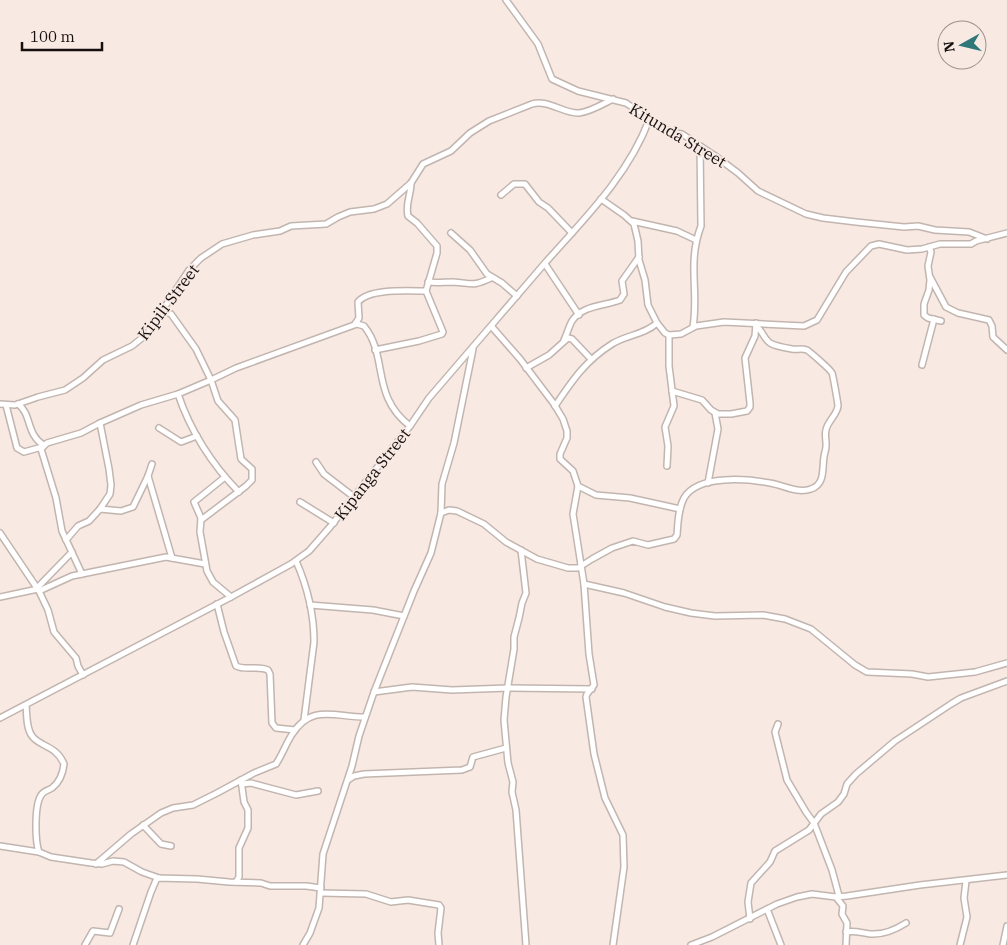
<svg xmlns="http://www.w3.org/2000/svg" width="1007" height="945" font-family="'IBM Plex Serif',serif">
	<rect width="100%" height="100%" fill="#f8e9e3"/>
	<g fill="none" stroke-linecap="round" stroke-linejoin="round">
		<g stroke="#c2b5af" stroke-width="8">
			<g id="minor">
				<polyline points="506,0 538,44 552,79 578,91 626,103 670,132 682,134 714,155 738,173 758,191 806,214 823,218 856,222 904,227 918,226 935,230 969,232 987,239"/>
				<polyline points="501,195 514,184 525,184 539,202 548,208 572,233"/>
				<polyline points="601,199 624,215 634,224 638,241 639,260 645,280 648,305 657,323 665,333 669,335 681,334 696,326 724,322 804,326 817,320 846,272 871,246 879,244 907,250 922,249 940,244 971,244 976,241 1007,233"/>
				<polyline points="632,221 677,231 696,240"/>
				<polyline points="451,233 470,250 487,274 502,283 517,296"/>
				<polyline points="929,247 931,252 928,266 930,280 929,290 924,304 924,315 928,318 941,321"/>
				<polyline points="545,264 579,315"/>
				<polyline points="930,277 946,307 958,313 989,320 992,326 993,337 1007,350"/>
				<path d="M428,282C437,283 444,282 453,282C472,283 472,287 491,278"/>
				<polyline points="163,311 171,314 196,349 211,380 218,401 235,420 241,459 252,469 252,480 246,486 201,520"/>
				<path d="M355,324L359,318L358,302C369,288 409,291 426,291"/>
				<polyline points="492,327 520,359 554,404 563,419 567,431 567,438 560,454 560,459 573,471 578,486 573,514 584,584 589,654 594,685 587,694 586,697 594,754 605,798 623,835 624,867 613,945"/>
				<path d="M693,327C699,291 687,263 701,226L700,146"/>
				<path d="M564,340C567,334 569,326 572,321C582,305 605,306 620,300L624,294L622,281L639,257"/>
				<path d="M375,350L419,341L442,334L443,332L426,291L437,253V246L417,223L408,216C405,203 411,196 411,183"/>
				<polyline points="922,365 934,319"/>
				<polyline points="526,368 549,355 568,338 572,339 591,359"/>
				<polyline points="672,391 702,400 711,410 718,414 731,414 747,411 750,407 750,403 745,358 755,336 756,323"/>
				<path d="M178,394C190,430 212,465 239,492"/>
				<path d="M0,404L15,405L38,397L65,390L83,378L103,360L132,346L147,334L189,270L201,258L222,244L253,235L280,231L291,226L326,224L338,217L350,212L374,209L387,204L411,183L423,164L451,151L470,133L489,121L532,104C548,99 564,114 579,113C590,112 603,104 613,99"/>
				<path d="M18,404C32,414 26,435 44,445"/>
				<polyline points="6,405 17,448 24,452 42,447"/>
				<path d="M555,406C572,381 585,361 612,344C626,335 644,335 657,323"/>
				<polyline points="159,428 181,442 197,436"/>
				<polyline points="316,462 324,474 354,497"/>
				<polyline points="667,466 668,446 665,427 674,406 669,366 669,335"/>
				<polyline points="148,476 172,558"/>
				<polyline points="225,477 194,502 201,518 200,532 207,571 213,582 231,597"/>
				<polyline points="708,483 718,429 715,413"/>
				<polyline points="578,486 596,495 630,498 680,509"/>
				<polyline points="300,502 334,523"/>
				<polyline points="100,509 121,511 133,507 148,476 152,464"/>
				<path d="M441,513L449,510L457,511L484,524L506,542L537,559L568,568H578L592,559L612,548L633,541L648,545L674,539L677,535C678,523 678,509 684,498C698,474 748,479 770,483C783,485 797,494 811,489C827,484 821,465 825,452C828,444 824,437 826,430C827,422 837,415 838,406C838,404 833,375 832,373C830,369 810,352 807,350C801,348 797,350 792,349C786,348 775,346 770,343C764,339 762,330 756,326"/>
				<polyline points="0,533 39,591 48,610 54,632 76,658 78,666 83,675"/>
				<polyline points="66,540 78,526 89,521 100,509 110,494 111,485 109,469 100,423"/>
				<polyline points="521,550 526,593 522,603 519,618 514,637 514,649 506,697 504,720 508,763 513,782 512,792 516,810 526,945"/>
				<path d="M296,561C307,586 314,614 314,642L304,720"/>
				<path d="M82,574L62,531L56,498L41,449L47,443L81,433L100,423L141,405L178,394L211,380L236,368L357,324L364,326C389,357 370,395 410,426"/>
				<polyline points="584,584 624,593 665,607 691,613 715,616 763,615 785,619 811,629 855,665 867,672 912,674 928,677 975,672 1007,663"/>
				<polyline points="37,588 72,552"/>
				<polyline points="39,591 72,576 166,557 205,564"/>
				<polyline points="0,597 38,589"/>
				<path d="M217,604L224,632L236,666C246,671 258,665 268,670L270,674L272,723L276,728L295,730"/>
				<polyline points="310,605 373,610 404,616"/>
				<polyline points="374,692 412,687 452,690 508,688 592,689"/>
				<path d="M26,705C27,715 26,728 32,736C40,747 56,745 64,764C63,773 60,782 52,788C49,790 44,791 42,794C34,803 35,841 39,852"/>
				<path d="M0,718L231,597L291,564L309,551L330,527L410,426L429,398C468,353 506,308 545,263C584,219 628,176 649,120"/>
				<polyline points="778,724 775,732 787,780 806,812 814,823 832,870 839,896"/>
				<polyline points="348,780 354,776 364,774 462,770 470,767 473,757 506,748"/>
				<polyline points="242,784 251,783 296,795 318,791"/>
				<polyline points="143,825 161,844 171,846"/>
				<polyline points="0,846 39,852 51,857 91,863 102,864 113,861 124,862 142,872 159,878"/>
				<path d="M96,864L131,834L161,813L173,808L193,805L217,793L254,773L276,764C282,755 286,744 291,736C311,703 334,717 365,717"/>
				<polyline points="236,882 239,877 239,848 248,828 248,810 244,802 241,780"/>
				<polyline points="321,893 366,894 391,902 408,900 439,905 441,908 438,933 439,945"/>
				<polyline points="836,897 843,906 842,914 847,923 846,945"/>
				<polyline points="767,909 781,945"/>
				<polyline points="750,919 748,902 751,883 770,862 775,851 809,830 821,814 838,802 844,794 847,784 856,774 895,741 951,704 961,698 1007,681"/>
				<path d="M846,932C855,930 861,933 870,934C883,935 895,930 906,923"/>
				<polyline points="85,945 93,931 110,933 119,909"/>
				<polyline points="133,945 151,892 157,878 197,879 229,882 261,883 270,886 306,886 321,888"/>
				<polyline points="303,945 310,933 319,908 323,854 352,766 359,736 374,692 414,591 431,553 441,513 442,484 454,443 473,349"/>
				<polyline points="691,945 712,937 777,904 797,897 812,894 836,897 847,896 920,885 1007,875"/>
				<polyline points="960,945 967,917 964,898 966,881"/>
				<polyline points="1003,945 1007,926"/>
			</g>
		</g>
		<use href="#minor" stroke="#fff" stroke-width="5"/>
	</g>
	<g text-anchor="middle" stroke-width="4" stroke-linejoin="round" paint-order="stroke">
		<g font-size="16" fill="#15100e" stroke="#f8e9e3">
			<text transform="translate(678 135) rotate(31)" y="6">Kitunda Street</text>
			<text transform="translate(168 302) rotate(-53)" y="6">Kipili Street</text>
			<text transform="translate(372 474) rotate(-52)" y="6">Kipanga Street</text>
		</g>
	</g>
	<g transform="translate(962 45) rotate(262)"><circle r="24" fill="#f8e9e3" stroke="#9d928e"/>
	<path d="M0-4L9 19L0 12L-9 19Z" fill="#2e787a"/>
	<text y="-8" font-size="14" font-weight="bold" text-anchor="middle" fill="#15100e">N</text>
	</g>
	<path d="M22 42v8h80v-8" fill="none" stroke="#15100e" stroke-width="2.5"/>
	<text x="30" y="42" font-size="15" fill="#15100e" stroke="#f8e9e3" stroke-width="4" paint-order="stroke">100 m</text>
</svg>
